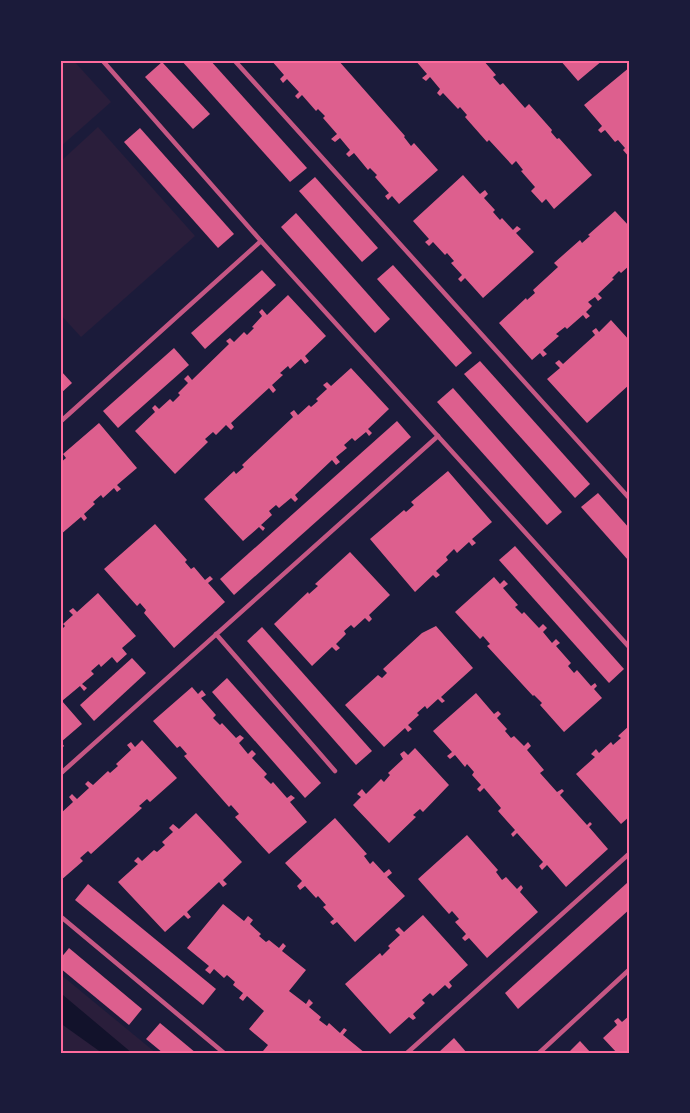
<svg xmlns="http://www.w3.org/2000/svg" width="690" height="1113" font-family="'Noto Sans',sans-serif">
	<rect width="100%" height="100%" fill="#1b1b3a"/>
	<g fill="#2a1e3b">
		<polygon points="60,60 73,60 111,102 60,147"/>
		<polygon points="98,127 195,236 81,337 60,314 60,162"/>
		<polygon points="60,974 156,1053 60,1053"/>
	</g>
	<polygon fill="#12122b" points="60,993 63,995 132,1053 102,1053 60,1023"/>
	<g fill="#dd5f8e">
		<polygon points="181,60 210,60 307,168 290,182"/>
		<polygon points="271,60 338,60 405,136 404,137 411,146 414,143 438,170 399,204 392,196 388,200 385,196 389,193 375,177 377,175 370,168 368,170 354,153 349,157 346,154 350,150 340,138 335,142 331,139 337,134 323,118 325,116 318,109 316,111 302,95 298,99 295,96 299,92 287,79 283,83 280,79 284,75"/>
		<polygon points="415,60 483,60 496,75 493,77 500,85 503,83 525,108 529,104 552,130 551,132 557,139 559,138 592,175 554,209 546,199 542,203 531,191 535,187 521,171 523,170 516,161 512,165 489,140 487,142 465,117 467,115 460,107 458,109 443,93 440,96 437,93 440,89 430,77 426,81 422,78 427,74"/>
		<polygon points="560,60 603,60 578,81"/>
		<polygon points="162,62 210,114 193,129 145,77"/>
		<polygon points="630,67 630,158 623,150 625,148 618,140 615,142 605,130 601,133 598,130 602,126 584,105"/>
		<polygon points="140,128 234,234 218,248 124,142"/>
		<polygon points="463,175 480,194 485,190 488,194 484,198 495,210 493,212 500,220 502,218 513,230 517,226 521,229 516,233 534,252 483,298 465,278 461,282 458,279 462,275 451,263 454,261 447,253 445,255 433,242 429,246 425,242 429,239 413,221"/>
		<polygon points="315,177 378,248 362,262 299,191"/>
		<polygon points="615,211 630,227 630,265 621,273 619,271 612,278 614,279 598,294 602,298 598,301 595,297 588,302 592,306 586,312 590,316 586,319 583,315 567,329 565,327 556,334 559,336 543,350 547,354 543,357 540,353 532,360 499,323 526,298 527,300 535,293 533,290 558,267 554,263 580,240 582,243 590,236 588,235"/>
		<polygon points="296,213 390,319 375,333 281,227"/>
		<polygon points="393,265 472,353 456,367 377,279"/>
		<polygon points="262,270 276,285 205,349 191,333"/>
		<polygon points="288,295 326,336 305,356 309,361 305,364 301,359 290,369 288,366 280,373 283,375 272,385 276,390 273,393 269,388 231,423 234,427 231,430 226,425 216,435 213,432 205,439 208,442 175,474 135,431 155,412 152,408 155,405 159,409 170,399 173,402 180,395 178,393 188,383 184,379 188,375 192,380 229,344 226,341 230,338 234,342 244,332 247,335 254,328 252,327 262,316 259,312 262,309 267,315"/>
		<polygon points="611,320 630,341 630,384 587,423 547,379 560,368 555,363 559,360 563,364 595,335 592,331 596,328 599,332"/>
		<polygon points="174,348 189,365 118,428 103,411"/>
		<polygon points="480,361 590,484 575,498 464,374"/>
		<polygon points="351,368 389,409 368,429 372,433 369,436 366,432 355,441 352,438 344,445 347,448 336,457 340,462 336,465 332,460 295,495 298,499 295,502 291,498 279,508 276,505 269,511 272,515 261,525 265,528 263,531 259,527 243,541 204,499 234,471 236,474 244,467 242,465 293,417 290,413 294,410 298,415 309,405 311,407 318,401 316,399 327,389 323,385 327,382 331,386"/>
		<polygon points="60,370 72,383 60,394"/>
		<polygon points="453,388 562,512 547,525 437,402"/>
		<polygon points="397,421 411,437 234,595 220,579"/>
		<polygon points="99,423 137,468 117,485 121,489 117,492 114,488 103,498 101,495 93,502 95,504 84,514 87,518 84,521 81,517 60,535 60,463 66,458 63,454"/>
		<polygon points="448,471 492,522 472,539 476,543 472,546 469,542 457,553 454,549 446,557 448,560 436,571 440,575 436,578 433,575 415,592 370,539 404,510 406,512 414,505 411,502"/>
		<polygon points="598,493 630,529 630,559 628,560 581,507"/>
		<polygon points="155,524 187,560 185,562 191,569 194,567 205,580 210,576 213,579 208,583 225,602 174,648 144,613 146,610 140,603 137,606 104,569"/>
		<polygon points="515,546 624,669 609,683 499,560"/>
		<polygon points="350,552 390,595 369,615 372,619 369,622 365,618 354,628 351,625 344,631 346,634 336,644 340,648 336,651 332,647 312,666 274,624 308,592 309,594 318,586 315,584"/>
		<polygon points="494,577 500,584 504,580 508,584 503,588 518,605 515,607 522,614 524,612 539,628 543,624 547,628 543,632 552,643 556,639 560,643 556,646 571,663 568,666 574,673 577,670 591,686 595,683 597,686 594,689 602,698 564,732 540,705 542,703 534,695 533,696 487,646 490,644 483,636 480,639 455,612"/>
		<polygon points="98,593 136,636 122,648 127,654 117,663 112,657 101,667 99,664 91,671 94,674 82,684 87,688 84,691 80,686 62,701 82,724 61,742 64,746 61,749 60,747 60,631 65,626 63,624 73,615 69,611 73,608 77,612"/>
		<polygon points="436,626 473,668 441,697 445,701 442,703 438,699 427,709 425,706 417,713 419,715 408,725 412,729 408,732 405,728 384,747 345,705 378,675 382,678 387,673 383,669 422,633"/>
		<polygon points="262,627 372,751 356,765 247,641"/>
		<polygon points="132,658 146,673 94,721 80,705"/>
		<polygon points="227,678 321,783 305,798 212,692"/>
		<polygon points="192,687 198,694 202,690 206,695 201,698 216,715 213,718 220,725 222,723 236,738 240,735 244,738 239,743 248,754 252,750 256,754 252,758 267,774 264,777 271,784 273,782 287,798 291,795 295,798 290,802 307,822 269,854 235,817 239,814 231,805 229,807 184,756 187,754 180,746 177,748 153,721"/>
		<polygon points="476,693 494,714 498,711 501,714 497,718 507,729 505,731 511,738 514,736 524,746 528,742 531,746 527,750 544,770 540,773 557,792 562,789 564,791 560,795 587,825 590,822 592,824 589,827 608,849 566,887 547,865 542,870 539,866 543,862 517,833 513,837 511,834 515,830 498,811 501,808 484,788 480,792 477,789 481,785 472,775 474,772 467,764 465,767 455,755 450,759 447,756 452,752 433,731"/>
		<polygon points="630,725 630,816 621,824 576,774 595,757 591,754 596,749 599,753 611,742 613,745 621,738 618,736"/>
		<polygon points="142,740 177,778 150,802 147,799 139,806 142,808 91,854 88,851 80,858 83,861 60,881 60,814 73,802 69,797 72,794 77,799 89,788 85,784 88,781 93,785 108,771 110,773 118,766 116,764 131,750 127,745 131,742 135,747"/>
		<polygon points="415,748 449,785 423,812 420,809 413,815 416,817 389,843 353,805 361,797 357,794 362,789 366,794 381,779 384,782 390,775 388,773 403,759 400,754 404,751 408,755"/>
		<polygon points="196,813 242,862 223,880 227,884 223,887 219,882 187,912 191,917 188,919 184,915 165,932 118,882 138,864 134,861 138,857 142,861 154,850 157,852 165,845 162,842 173,832 169,828 173,824 179,829"/>
		<polygon points="335,818 367,854 364,856 370,864 373,861 384,873 389,869 392,873 387,877 405,896 355,942 337,922 333,925 330,922 334,919 323,907 326,905 318,896 316,898 305,886 300,890 297,886 302,881 285,863"/>
		<polygon points="467,835 498,870 496,872 502,880 506,877 517,889 521,885 523,888 520,892 538,912 487,958 469,938 465,941 462,938 466,934 455,922 459,919 452,911 449,914 418,879"/>
		<polygon points="627,883 630,886 630,909 518,1009 505,993"/>
		<polygon points="88,884 216,989 203,1005 75,900"/>
		<polygon points="223,904 244,921 248,916 253,920 250,924 261,934 259,936 266,942 269,940 279,948 283,943 286,946 282,951 306,970 289,991 306,1004 309,999 313,1003 309,1007 321,1017 319,1020 327,1026 329,1023 340,1033 344,1028 347,1030 343,1035 365,1053 275,1053 273,1052 272,1053 265,1053 263,1051 268,1045 249,1029 264,1011 247,996 243,1001 239,998 243,993 233,985 235,982 227,975 224,978 214,969 210,974 205,970 209,966 187,948"/>
		<polygon points="423,915 468,965 449,982 452,986 449,989 445,985 433,996 430,993 422,1000 425,1003 413,1014 416,1018 413,1020 409,1017 390,1034 345,984 380,953 382,956 390,948 388,946 400,935 395,930 399,927 404,932"/>
		<polygon points="69,948 142,1009 129,1025 60,968 60,959"/>
		<polygon points="630,1015 630,1053 617,1053 603,1038 617,1025 614,1021 618,1018 622,1022"/>
		<polygon points="160,1023 196,1053 163,1053 146,1039"/>
		<polygon points="454,1038 467,1053 438,1053"/>
		<polygon points="580,1041 591,1053 568,1053"/>
	</g>
	<g fill="none" stroke-linecap="round" stroke-linejoin="round">
		<g stroke="#c65784" stroke-width="4.5">
			<polyline points="102,60 261,241 630,648"/>
			<polyline points="234,60 630,499"/>
			<polyline points="60,422 261,241"/>
			<polyline points="216,634 335,771"/>
			<polyline points="60,774 438,436"/>
			<polyline points="60,916 224,1053"/>
			<polyline points="407,1053 630,853"/>
			<polyline points="539,1053 630,969"/>
		</g>
	</g>
	<rect width="690" height="1113" fill="none" stroke="#1b1b3a" stroke-width="123"/>
	<rect x="62" y="62" width="566" height="990" fill="none" stroke="#ff6b9d" stroke-width="2"/>
</svg>
